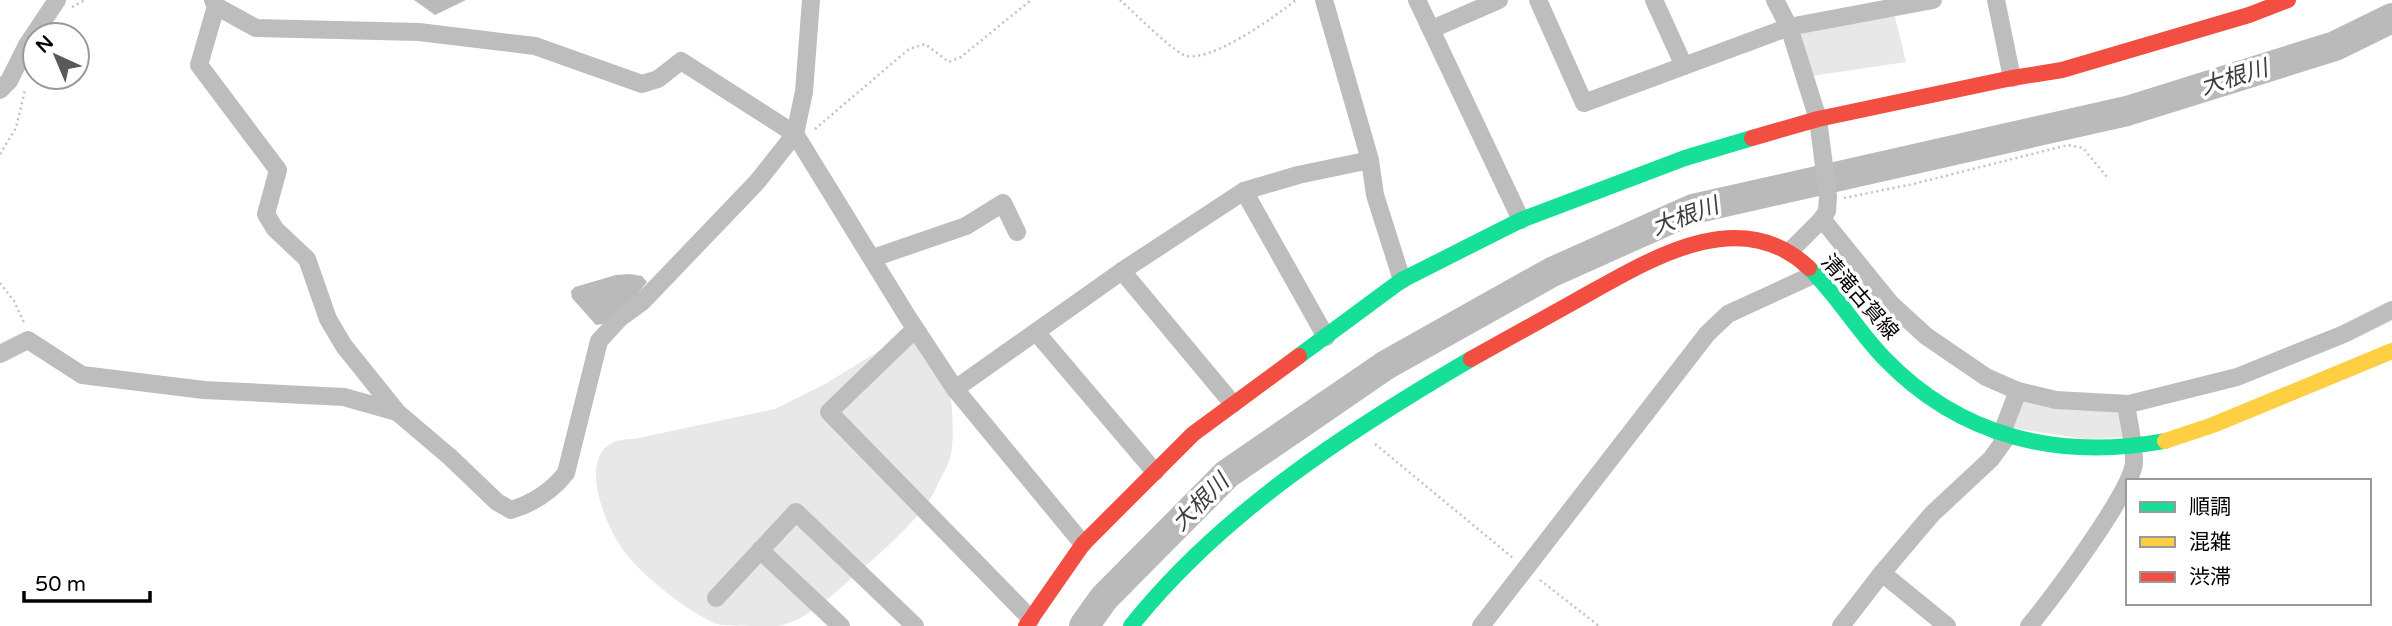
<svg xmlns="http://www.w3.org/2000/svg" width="2392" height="626" font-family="'Varela Round','Noto Sans JP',sans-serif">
	<rect width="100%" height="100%" fill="#fff"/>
	<g fill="#e8e8e8">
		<polygon points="1894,13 1906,62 1812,76 1799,33"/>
		<path d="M902,341L918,342C927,351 941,363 946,374C952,389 955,438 951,454C949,465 941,477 936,488C924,516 877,556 853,577C831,596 808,620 778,626C768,626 730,626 720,625C693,616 644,577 627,555C603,526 568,437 634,439L775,409L825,384L887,346Z"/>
		<polygon points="2023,399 2118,408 2125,437 2087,439 2012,428"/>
	</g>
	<g fill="#bababa">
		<polygon points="414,0 466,0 435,15"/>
		<path d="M630,274L642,276L647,282C635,297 617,324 596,325L572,298L571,291L575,287L616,275Z"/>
	</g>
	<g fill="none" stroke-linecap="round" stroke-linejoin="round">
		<polyline stroke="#bababa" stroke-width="30" points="1084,626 1104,598 1227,474 1386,365 1552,272 1693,209 2127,111 2335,46 2392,18"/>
		<g stroke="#c2c2c2" stroke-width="2.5" stroke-dasharray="2 3.5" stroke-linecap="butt">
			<path d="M1120,0C1137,15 1164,43 1182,54C1205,68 1277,15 1296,0"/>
			<polyline points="72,7 85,0"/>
			<polyline points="815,129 909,49 925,44 949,62 961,57 1031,0"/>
			<polyline points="0,154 16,128 25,90"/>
			<polyline points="1844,198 1913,184 2068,145 2083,148 2107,177"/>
			<polyline points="0,283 14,301 25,325"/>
			<polyline points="1375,444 1513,558"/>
			<polyline points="1540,580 1599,626"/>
		</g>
		<g stroke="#bdbdbd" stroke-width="18">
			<polyline points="213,0 216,6 256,28 419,32 535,46 642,84 658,79 681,61 795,134 907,316 955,389 1083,544"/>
			<polyline points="1324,0 1370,160 1375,195 1402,280"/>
			<polyline points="1417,0 1521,220"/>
			<polyline points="1538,0 1584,103 1789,27 1933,0"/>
			<polyline points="1654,0 1684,66"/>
			<polyline points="1775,0 1789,27 1818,119 1828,197 1827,211 1822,219 1789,252"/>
			<polyline points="1996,0 2012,78"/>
			<path d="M216,6L199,65L278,170L266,214L275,229L307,259L328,319L344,346L397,412L450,457L497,502L511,510C534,503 551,492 566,473L599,341L620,318L642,302L757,182L795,134L804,92L811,0"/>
			<polyline points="1432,29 1499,0"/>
			<polyline points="0,90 9,81 27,45 57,0"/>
			<polyline points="1244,191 1326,337"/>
			<polyline points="1822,219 1891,304 1926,336 1986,377 2018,391 2056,400 2129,404 2237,377 2344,334 2392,310"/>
			<polyline points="873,258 966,226 1003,203 1017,232"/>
			<polyline points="1122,271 1233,404"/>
			<polyline points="915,329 829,412 1031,619"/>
			<polyline points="1036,332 1155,472"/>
			<polyline points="0,354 28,340 82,375 204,390 344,397 397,412"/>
			<polyline points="955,389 1122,271 1244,191 1298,175 1370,160"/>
			<polyline points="2001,435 2018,391"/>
			<polyline points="760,550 841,626"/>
			<polyline points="1882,573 1947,626"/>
			<polyline points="716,598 796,512 915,626"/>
			<polyline points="1481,626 1707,334 1728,314 1815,274"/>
			<polyline points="1841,626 1882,573 1932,514 1991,459 2007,437"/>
			<path d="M2029,626C2052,598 2131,493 2134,463C2135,448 2128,419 2126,404"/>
		</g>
		<g stroke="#16e098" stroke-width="16">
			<path d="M1809,268C1837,295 1857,330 1884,358C1961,438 2059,460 2165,441"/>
			<polyline points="1299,356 1402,280 1521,220 1685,158 1752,138"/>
			<path d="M1131,626C1221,513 1348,431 1471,359"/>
		</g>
		<polyline stroke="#ffcf43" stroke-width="16" points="2165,441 2213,425 2392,351"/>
		<g stroke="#f24e42" stroke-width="16">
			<polyline points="1752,138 1818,119 2012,78 2062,70 2249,15 2288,0"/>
			<path d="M1471,359C1507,339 1543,319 1579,299C1646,262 1739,201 1809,268"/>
			<polyline points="1026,626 1083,544 1193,434 1299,356"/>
		</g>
	</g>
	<g text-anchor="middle" stroke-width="7" stroke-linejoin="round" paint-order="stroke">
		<g font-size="21" fill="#000" stroke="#fff">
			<text transform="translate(1860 297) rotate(49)" y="7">清滝古賀線</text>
		</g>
		<g font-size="23" font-style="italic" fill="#3d3d3d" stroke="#fff">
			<text transform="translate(2234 77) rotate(-17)" y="8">大根川</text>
			<text transform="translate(1685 216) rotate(-20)" y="8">大根川</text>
			<text transform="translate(1200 502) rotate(-45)" y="8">大根川</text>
		</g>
	</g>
	<rect x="2126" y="479" width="245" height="126" fill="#ffffff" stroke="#999999" stroke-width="2"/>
	<rect x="2140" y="502" width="35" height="10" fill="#16e098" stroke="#999999" stroke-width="2"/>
	<text x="2189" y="514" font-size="21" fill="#000000">順調</text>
	<rect x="2140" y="537" width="35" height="10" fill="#ffcf43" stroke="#999999" stroke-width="2"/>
	<text x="2189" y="549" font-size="21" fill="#000000">混雑</text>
	<rect x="2140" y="572" width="35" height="10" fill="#f24e42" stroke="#999999" stroke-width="2"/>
	<text x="2189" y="584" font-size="21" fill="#000000">渋滞</text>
	<g transform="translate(56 56) rotate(316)"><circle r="33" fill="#ffffff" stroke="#999999" stroke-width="2"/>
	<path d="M0-5L12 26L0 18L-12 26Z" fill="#595959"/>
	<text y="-10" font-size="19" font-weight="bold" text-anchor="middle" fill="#000000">N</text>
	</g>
	<path d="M24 591v10h126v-10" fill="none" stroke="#000000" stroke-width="3.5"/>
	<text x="35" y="591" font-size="21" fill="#000000" stroke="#ffffff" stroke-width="5" paint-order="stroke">50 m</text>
</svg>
